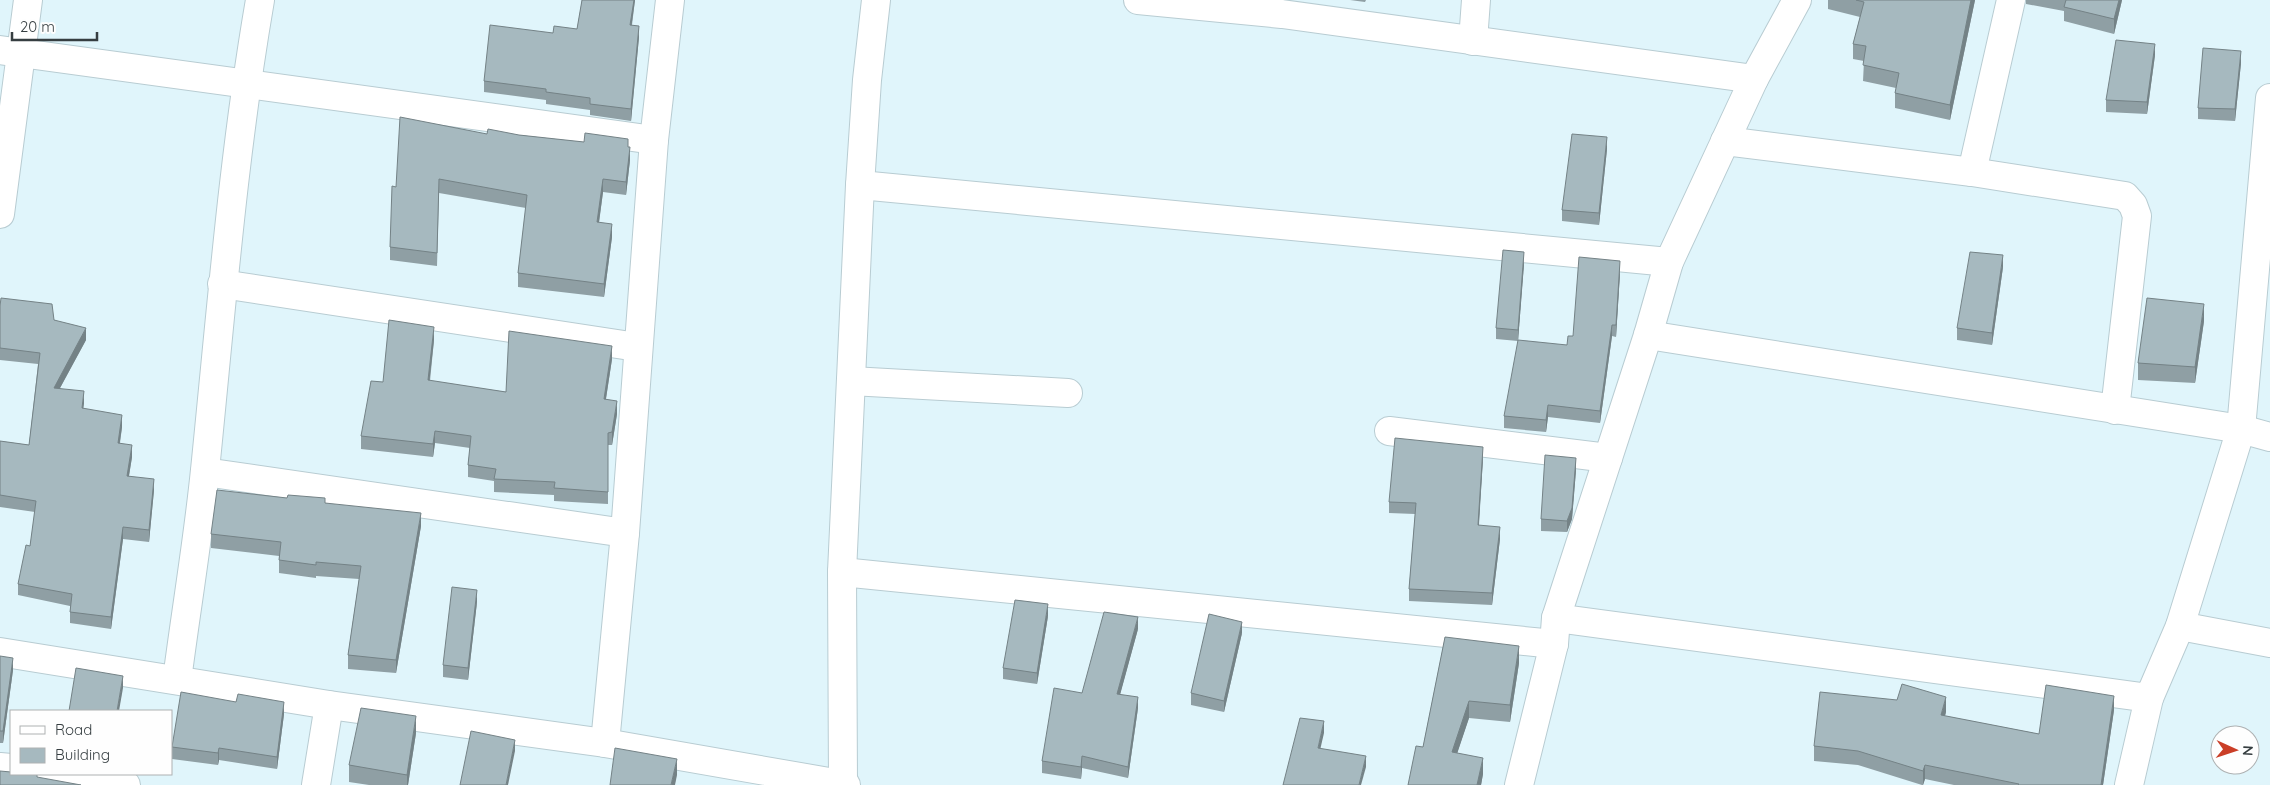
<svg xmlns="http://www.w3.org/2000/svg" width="2270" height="785" font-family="Quicksand,sans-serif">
	<rect width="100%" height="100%" fill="#e0f5fb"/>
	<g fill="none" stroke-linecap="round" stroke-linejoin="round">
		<g stroke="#b8ccd2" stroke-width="30">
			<g id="minor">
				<polyline points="1138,0 1282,14 1754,79"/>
				<polyline points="1473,41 1476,0"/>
				<polyline points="0,50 654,140"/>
				<polyline points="1725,141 1972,172 2125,196 2133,205 2137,216 2115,410"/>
				<polyline points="1972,172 2011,0"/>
				<polyline points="860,185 1669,262"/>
				<polyline points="0,214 28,0"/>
				<polyline points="222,284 637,347"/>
				<polyline points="1648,335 2241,429 2270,437"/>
				<polyline points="851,381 1068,393"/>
				<polyline points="1389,431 1608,458"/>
				<polyline points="205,472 625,533"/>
				<polyline points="842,572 1554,644"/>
				<polyline points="1556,618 2149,698 2180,626 2241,429 2270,98"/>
				<polyline points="2180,626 2270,643"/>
				<polyline points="0,652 329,705 605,743 846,785"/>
				<path d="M177,680C186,610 198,540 205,470C221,313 233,156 260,0"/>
				<polyline points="605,743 625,533 654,140 670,0"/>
				<polyline points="0,767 11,768"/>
				<polyline points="48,774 126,785"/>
				<polyline points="316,785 329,705"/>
				<polyline points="843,785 842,572 860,185 867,80 876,0"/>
				<polyline points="1519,785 1554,644 1556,618 1648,335 1669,262 1754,79 1797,0"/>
				<polyline points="2129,785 2149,698"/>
			</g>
		</g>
		<use href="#minor" stroke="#fff" stroke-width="28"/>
	</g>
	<g fill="#8f9fa4">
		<polygon points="582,0 635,0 632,25 639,37 631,121 590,115 590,110 546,104 546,100 484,92 484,81 577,29"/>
		<polygon points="1350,0 1366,0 1365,2"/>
		<polygon points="1828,0 1975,0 1950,120 1895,108 1895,93 1896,88 1863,81 1864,61 1853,59 1853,44 1860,17 1828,9"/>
		<polygon points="2026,0 2122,0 2114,34 2064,21 2064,11 2026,4"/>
		<polygon points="2155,55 2147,114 2106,112 2106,100"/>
		<polygon points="2241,63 2235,121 2198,119 2198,108"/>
		<polygon points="487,134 519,135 628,147 630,160 626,195 603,192 599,223 612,237 604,297 518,287 518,273 526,208 439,193 437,266 390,260 390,247 396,187"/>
		<polygon points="1607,149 1599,225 1562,221 1562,210"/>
		<polygon points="1524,264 1518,341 1496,339 1496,328"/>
		<polygon points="2003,267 1992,345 1957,340 1957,328"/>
		<polygon points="1620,273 1616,337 1612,336 1600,423 1548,417 1546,432 1504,428 1504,416 1567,345"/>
		<polygon points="0,306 54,320 86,340 60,388 84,403 83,408 122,427 120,443 132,457 129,476 154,490 149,542 123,539 111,629 70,623 70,606 18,595 18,584 30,546 35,512 0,507 0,441 29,445 38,364 0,360"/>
		<polygon points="2204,321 2195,383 2138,380 2138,363"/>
		<polygon points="434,340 430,381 506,392 612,359 606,399 617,414 612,445 608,445 608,504 554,501 554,495 494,492 494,481 468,477 468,465 470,448 435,443 433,457 361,449 361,436 383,382"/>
		<polygon points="1483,458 1479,525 1500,539 1492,605 1409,601 1409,589 1415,514 1389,513 1389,502"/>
		<polygon points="1576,470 1572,519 1567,532 1541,531 1541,519"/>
		<polygon points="325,503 421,526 396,673 348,669 348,655 359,579 316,576 316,578 279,573 279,556 211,548 211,534"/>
		<polygon points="477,602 468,680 443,677 443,665"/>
		<polygon points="1048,616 1037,684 1003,679 1003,668"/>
		<polygon points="1138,629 1120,694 1138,708 1128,778 1082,768 1081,779 1042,773 1042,761 1082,693"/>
		<polygon points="1242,633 1224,712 1191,705 1191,693"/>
		<polygon points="1445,637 1519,663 1510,722 1469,718 1457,753 1483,774 1481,785 1408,785 1423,747"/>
		<polygon points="0,656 13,670 3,743 0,743"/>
		<polygon points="236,702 284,714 277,769 219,760 218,765 172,759 172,747"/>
		<polygon points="2114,710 2103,785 1954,785 1925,779 1923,785 1922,785 1858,765 1814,761 1814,746 1946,712 1945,716 2039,734"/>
		<polygon points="416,733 408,785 369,785 349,782 349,765"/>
	</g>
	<g fill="#748286">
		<polygon points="634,0 635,0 630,36 630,25"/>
		<polygon points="1971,0 1975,0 1950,120 1950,105"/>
		<polygon points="2119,0 2122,0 2114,34 2114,19"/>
		<polygon points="639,26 639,37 631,121 631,109"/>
		<polygon points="2155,44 2155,55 2147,114 2147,102"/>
		<polygon points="2241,51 2241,63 2235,121 2235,109"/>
		<polygon points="1607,137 1607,149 1599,225 1599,213"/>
		<polygon points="630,147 630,160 626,195 626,182"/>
		<polygon points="603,179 603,192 597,236 597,222"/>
		<polygon points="612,224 612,237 604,297 604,284"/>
		<polygon points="1524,252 1524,264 1518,341 1518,330"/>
		<polygon points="2003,255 2003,267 1992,345 1992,333"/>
		<polygon points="1620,261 1620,273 1616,337 1616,325"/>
		<polygon points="2204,304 2204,321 2195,383 2195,367"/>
		<polygon points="1612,325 1612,336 1600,423 1600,411"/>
		<polygon points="434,327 434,340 428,393 428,380"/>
		<polygon points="86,328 86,340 54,399 54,388"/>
		<polygon points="612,346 612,359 604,411 604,399"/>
		<polygon points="84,391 84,403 82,420 82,408"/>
		<polygon points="617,401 617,414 612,445 612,432"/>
		<polygon points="1548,405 1548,417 1546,432 1546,420"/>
		<polygon points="122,415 122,427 118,454 118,443"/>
		<polygon points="435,431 435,443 433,457 433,444"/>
		<polygon points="132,445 132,457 127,487 127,476"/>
		<polygon points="1483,447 1483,458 1478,537 1478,525"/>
		<polygon points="1576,458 1576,470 1572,519 1567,532 1567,521"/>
		<polygon points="154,479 154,490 149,542 149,530"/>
		<polygon points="421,513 421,526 396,673 396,660"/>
		<polygon points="123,527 123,539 111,629 111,617"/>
		<polygon points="1500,527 1500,539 1492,605 1492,593"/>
		<polygon points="477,590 477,602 468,680 468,668"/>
		<polygon points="1048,604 1048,616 1037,684 1037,673"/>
		<polygon points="1138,617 1138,629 1117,706 1117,694"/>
		<polygon points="1242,622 1242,633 1224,712 1224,701"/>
		<polygon points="1519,646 1519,663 1510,722 1510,705"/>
		<polygon points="13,658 13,670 3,743 3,731"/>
		<polygon points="123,676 123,688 119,711 117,711"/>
		<polygon points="2114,696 2114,710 2103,785 2101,785"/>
		<polygon points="1138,697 1138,708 1128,778 1128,767"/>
		<polygon points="1946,697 1946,712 1941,729 1941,715"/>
		<polygon points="1469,701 1469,718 1452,769 1452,752"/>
		<polygon points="284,702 284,714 277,769 277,757"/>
		<polygon points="416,716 416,733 408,785 407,785 407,775"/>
		<polygon points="1324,721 1324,733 1318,759 1318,748"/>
		<polygon points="515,740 515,751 508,785 506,785"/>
		<polygon points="219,748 219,760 218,765 218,753"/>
		<polygon points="1082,756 1082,768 1081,779 1081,767"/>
		<polygon points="1366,756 1366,767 1361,785 1359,785"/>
		<polygon points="1483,758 1483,774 1481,785 1477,785"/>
		<polygon points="677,759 677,775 675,785 671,785"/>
		<polygon points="1925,765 1925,779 1923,785 1923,771"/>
	</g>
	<g fill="#a6b9bf" stroke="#748286">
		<polygon points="582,0 634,0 630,25 639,26 631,109 590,104 590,98 546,92 546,89 484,81 490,25 553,33 554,26 577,29"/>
		<polygon points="1856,0 1971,0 1950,105 1895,93 1899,73 1863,65 1866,46 1853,44 1864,2"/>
		<polygon points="2066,0 2119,0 2114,19 2064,7"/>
		<polygon points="2116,40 2155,44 2147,102 2106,100"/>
		<polygon points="2203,48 2241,51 2235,109 2198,108"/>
		<polygon points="400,117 487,134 488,129 519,135 584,142 585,133 628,139 628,147 630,147 626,182 603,179 597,222 612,224 604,284 518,273 527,195 439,179 437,253 390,247 392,186 396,187"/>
		<polygon points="1572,134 1607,137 1599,213 1562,210"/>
		<polygon points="1503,250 1524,252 1518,330 1496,328"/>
		<polygon points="1970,252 2003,255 1992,333 1957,328"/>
		<polygon points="1579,257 1620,261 1616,325 1612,325 1600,411 1548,405 1546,420 1504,416 1518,340 1567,345 1568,336 1573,336"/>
		<polygon points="1,298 52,304 54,320 86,328 54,388 84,391 82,408 122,415 118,443 132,445 127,476 154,479 149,530 123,527 111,617 70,612 72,594 18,584 26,545 30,546 36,501 0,495 0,441 29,445 40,353 0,348 0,306"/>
		<polygon points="2147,298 2204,304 2195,367 2138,363"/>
		<polygon points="389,320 434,327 428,380 506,392 509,331 612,346 604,399 617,401 612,432 608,433 608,492 554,488 555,482 494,479 496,469 468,465 471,436 435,431 433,444 361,436 371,381 383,382"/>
		<polygon points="1395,438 1483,447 1478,525 1500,527 1492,593 1409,589 1416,503 1389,502"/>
		<polygon points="1545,455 1576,458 1572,508 1567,521 1541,519"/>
		<polygon points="217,490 287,498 288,495 325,498 325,503 421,513 396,660 348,655 361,566 316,562 316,565 279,560 281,542 211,534"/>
		<polygon points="452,587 477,590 468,668 443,665"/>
		<polygon points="1015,600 1048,604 1037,673 1003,668"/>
		<polygon points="1104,612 1138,617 1117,694 1138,697 1128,767 1082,756 1081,767 1042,761 1054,688 1082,693"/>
		<polygon points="1209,614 1242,622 1224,701 1191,693"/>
		<polygon points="1445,637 1519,646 1510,705 1469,701 1452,752 1483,758 1477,785 1408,785 1416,746 1423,747"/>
		<polygon points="0,656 13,658 3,731 0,731"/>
		<polygon points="76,668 123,676 117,711 69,711"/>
		<polygon points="1902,684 1946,697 1941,715 2039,734 2046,685 2114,696 2101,785 2018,785 2019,784 1925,765 1923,771 1858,751 1814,746 1820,692 1897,700"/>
		<polygon points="181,692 236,702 238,694 284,702 277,757 219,748 218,753 172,747"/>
		<polygon points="361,708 416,716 407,775 349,765"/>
		<polygon points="1300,718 1324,721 1318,748 1366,756 1359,785 1283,785"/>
		<polygon points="471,731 515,740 506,785 460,785"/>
		<polygon points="615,748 677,759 671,785 610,785"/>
		<polygon points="0,771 11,772 11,774 37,774 37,777 81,785 0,785"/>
	</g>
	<rect x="10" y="710" width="162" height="65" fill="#fefefe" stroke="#aeb1b2"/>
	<rect x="20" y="726" width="25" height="8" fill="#ffffff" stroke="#aeb1b2"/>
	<text x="55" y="735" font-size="15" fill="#363e41">Road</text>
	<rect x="20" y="748" width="25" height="15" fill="#a6b9bf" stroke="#aeb1b2"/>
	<text x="55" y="760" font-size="15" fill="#363e41">Building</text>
	<g transform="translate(2235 750) rotate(93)"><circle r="24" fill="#fefefe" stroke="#aeb1b2"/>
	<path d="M0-4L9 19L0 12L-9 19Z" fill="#ca3e27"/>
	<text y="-8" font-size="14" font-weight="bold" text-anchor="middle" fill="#363e41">N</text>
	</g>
	<path d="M12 32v8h85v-8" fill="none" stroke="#363e41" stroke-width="2.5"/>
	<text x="20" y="32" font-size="15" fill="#363e41" stroke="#fefefe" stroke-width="4" paint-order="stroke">20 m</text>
</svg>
